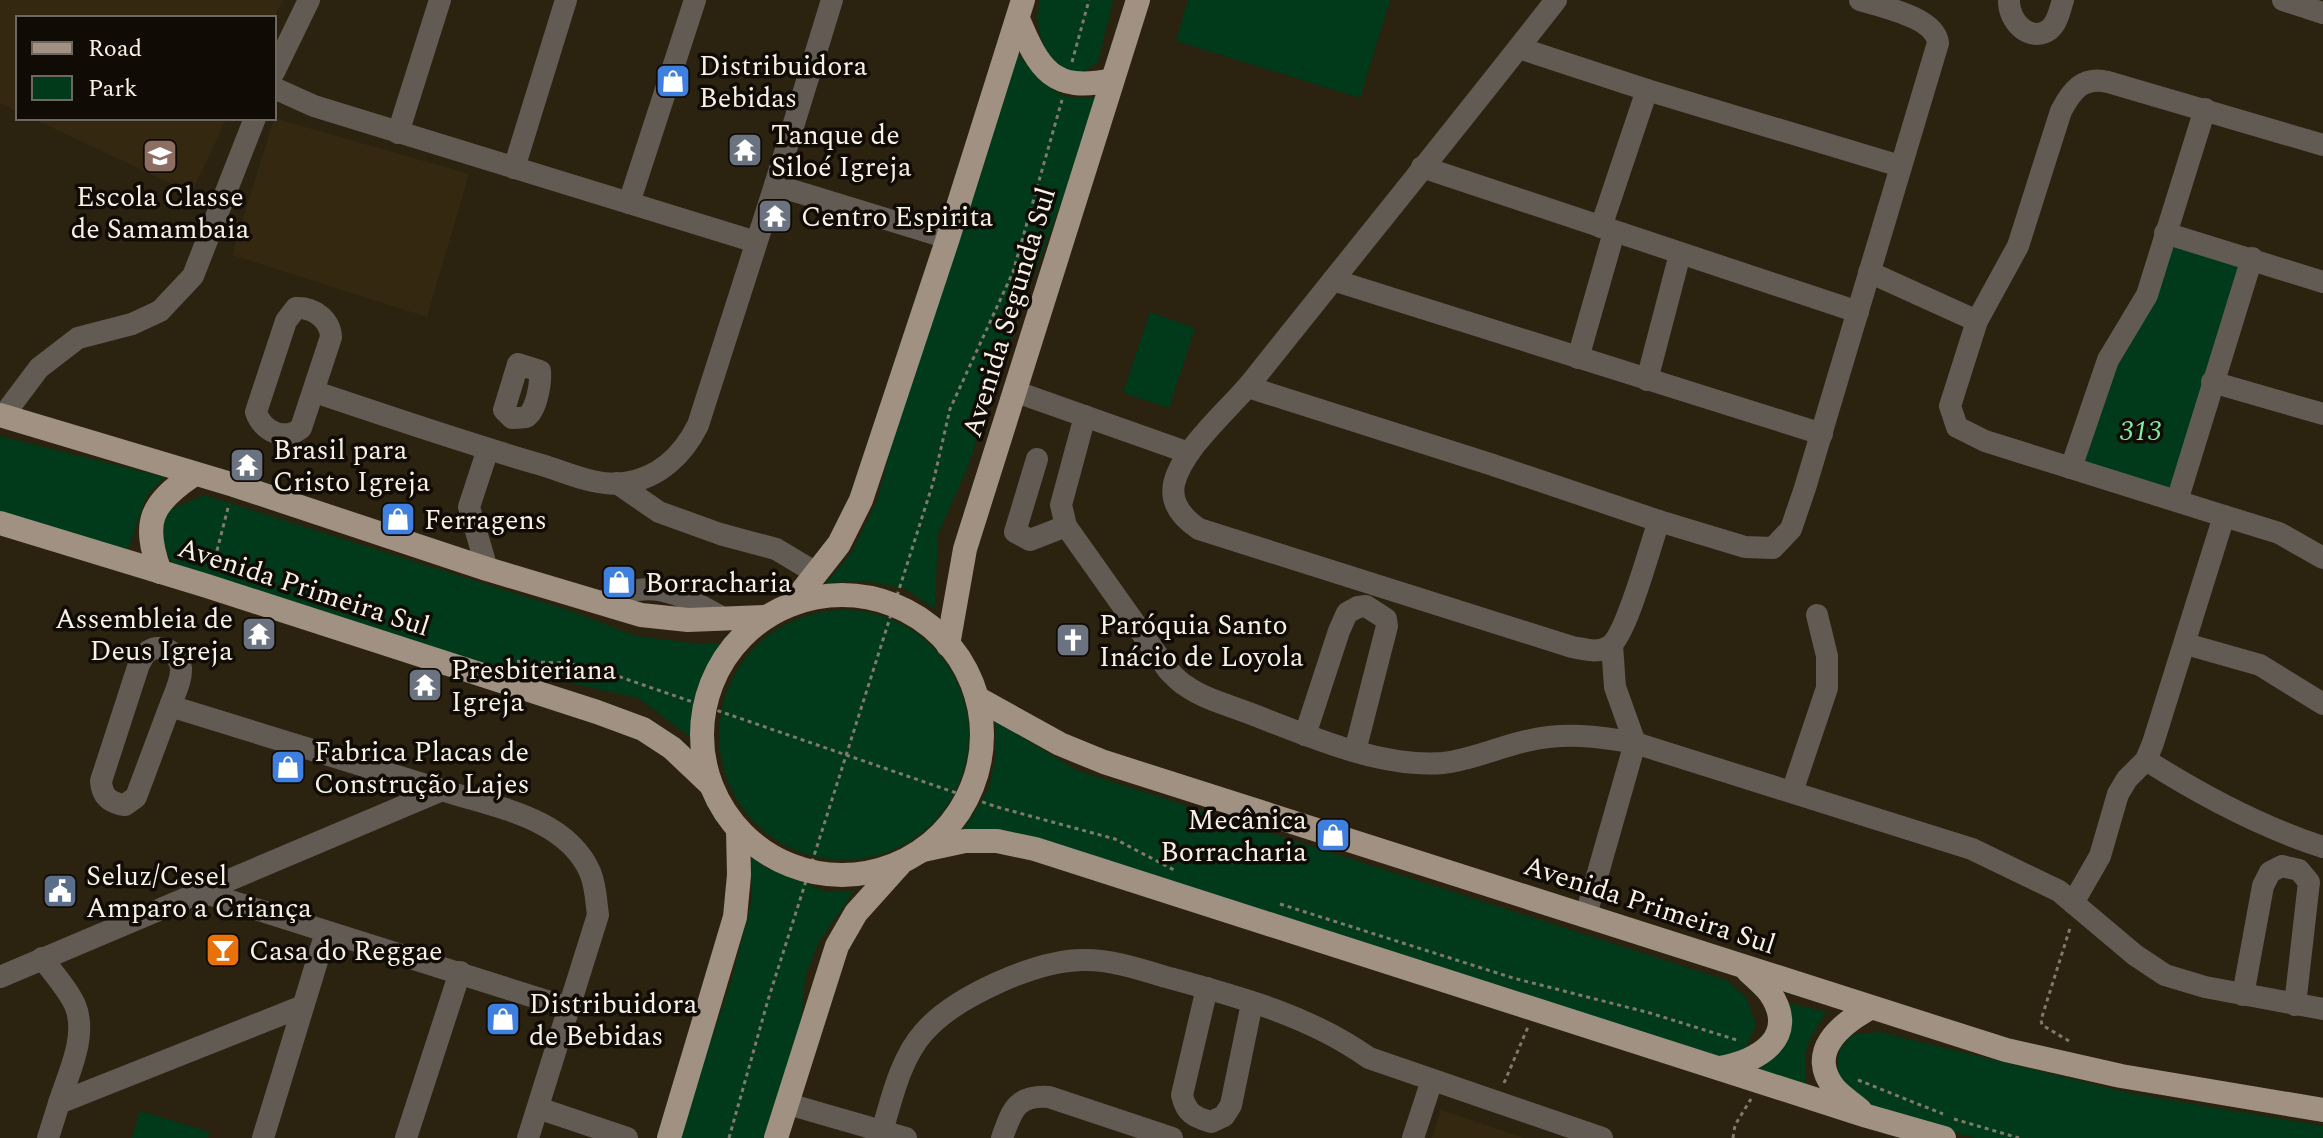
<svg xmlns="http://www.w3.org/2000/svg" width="2323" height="1138" font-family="Spectral,serif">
	<rect width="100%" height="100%" fill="#2b2210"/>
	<g fill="#342910">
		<polygon points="0,0 283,0 274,18 18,18 18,112 0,103"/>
		<polygon points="31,118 227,118 191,193"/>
		<polygon points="274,118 469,174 427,317 232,255"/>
		<polygon points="1441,1110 1524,1138 1432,1138"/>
	</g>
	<g fill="#003a1a">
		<path d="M1040,0H1113L1098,62L1080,74C1074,72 1066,70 1061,66C1041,53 1034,22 1040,0Z"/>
		<polygon points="1188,0 1390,0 1360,98 1176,41"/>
		<path d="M1018,53C1032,71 1050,95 1074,98C1082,99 1093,97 1101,96L1022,308L967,469L938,534L935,609L906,589L867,581L826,583L852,552L878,498L895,430Z"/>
		<polygon points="2164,224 2260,255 2179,505 2064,468 2135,322"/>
		<polygon points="1150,312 1195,328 1169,408 1123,393"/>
		<polygon points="0,436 165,477 147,495 126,555 0,516"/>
		<polygon points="204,495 568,610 636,636 701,644 725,643 704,672 689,736 638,698 547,678 513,675 175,570 158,532 169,510"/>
		<circle cx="844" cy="735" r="125"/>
		<polygon points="996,721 1076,770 1726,980 1746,997 1756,1025 1743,1055 1717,1058 961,834 989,788 996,755"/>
		<polygon points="751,857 769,869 827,892 854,891 819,942 805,977 801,1028 765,1138 678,1138 732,978 752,899"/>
		<path d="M1780,1001L1827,1012C1803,1046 1803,1054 1807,1095L1753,1075L1768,1062Z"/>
		<polygon points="1880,1032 2129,1093 2323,1126 2323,1138 1975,1138 1934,1127 1854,1098 1836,1080 1839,1051 1851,1035"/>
		<polygon points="140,1111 210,1132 208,1138 132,1138"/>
	</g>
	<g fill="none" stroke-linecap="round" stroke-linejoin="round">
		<g stroke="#817a6b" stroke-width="3" stroke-dasharray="4 4" stroke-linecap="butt">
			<polyline points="1072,62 1089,0"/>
			<polyline points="213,566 229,504"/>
			<polyline points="509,661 565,663 597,669 997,807 1115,839 1174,870"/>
			<polyline points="1280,904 1513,978 1650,1013 1740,1041"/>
			<polyline points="2069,1041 2042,1025 2041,1020 2071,925"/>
			<polyline points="1858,1080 1943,1114"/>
			<polyline points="1504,1083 1528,1027"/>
			<polyline points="1954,1119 2019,1138"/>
			<polyline points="729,1138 768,1000 933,483 950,409 1013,272 1062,100"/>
			<polyline points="1733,1138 1735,1125 1751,1099"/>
		</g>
		<g stroke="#625b53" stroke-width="22">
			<polyline points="832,0 775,185 948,238"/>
			<path d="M1556,0C1457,127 1355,252 1254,379C1231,408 1182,448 1174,484C1170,504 1184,519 1199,529L1572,647C1584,649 1599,654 1610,646C1627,634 1650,546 1659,521"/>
			<path d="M2009,0C2008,22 2031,44 2050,29C2058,22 2060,9 2063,0"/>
			<polyline points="2283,0 2323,13"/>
			<polyline points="1519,48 1647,90 1900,166"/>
			<polyline points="274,72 309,0"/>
			<polyline points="274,88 314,106 756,242"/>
			<polyline points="398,133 440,0"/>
			<polyline points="1422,167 1858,312"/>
			<polyline points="514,168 566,0"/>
			<polyline points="629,203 695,0"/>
			<polyline points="1601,227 1647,90"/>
			<polyline points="2165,233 2323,282"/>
			<polyline points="1869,272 1977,321"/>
			<polyline points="1333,280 1822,434"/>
			<path d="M296,308C313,307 330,319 331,337L301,428C285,442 262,431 256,412L286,321Z"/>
			<polyline points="1578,358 1614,232"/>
			<path d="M518,364L540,371C541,381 537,411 526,417C524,418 515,418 512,418L504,410Z"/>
			<polyline points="1647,380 1680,254"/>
			<polyline points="2212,382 2323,414"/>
			<path d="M1248,387L1490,464L1659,521L1745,547L1773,548L1791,529L1805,488L1938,43C1935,17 1882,7 1860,0"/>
			<polyline points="1014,391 1189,453"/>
			<path d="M315,392C390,417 465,443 542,465C568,473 597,487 625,483C659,478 683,455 698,425L775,185"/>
			<polyline points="3,416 39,368 78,338 132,324 160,311 193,276 255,118"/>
			<path d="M1085,416L1061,505L1066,526L1168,670C1174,676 1179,682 1186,686C1206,700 1232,706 1254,715C1311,737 1381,768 1443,763C1471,760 1499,747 1526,741C1564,732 1598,736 1635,743L1972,849L2059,891L2135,955L2165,975L2205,987L2323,1009"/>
			<polyline points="1037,459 1015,532 1030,540 1066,526"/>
			<polyline points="2071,468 2108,360 2147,295 2205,109"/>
			<polyline points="617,483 659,512 720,534 776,549 816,573"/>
			<polyline points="2177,501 2252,258"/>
			<polyline points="2224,516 2279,533 2323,558"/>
			<polyline points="487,569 469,507 488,449"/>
			<path d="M601,603C650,575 680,594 725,619"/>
			<polyline points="2186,644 2260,665 2323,704"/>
			<path d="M170,706C174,695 182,680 181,668C179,652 160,641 146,653C143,656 142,660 139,664L101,781C102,797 110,803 125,805L136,797L170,706L442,790"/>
			<polyline points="1305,735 1339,631 1347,613 1358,607 1366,606 1386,619 1387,626 1355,751"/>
			<path d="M2146,760C2201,795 2261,827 2323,847"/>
			<polyline points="1792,792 1827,688 1827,656 1817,615"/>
			<polyline points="202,892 569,1008"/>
			<path d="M2073,903L2100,856L2118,794L2127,779L2146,760L2153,743L2224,516L1985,441L1957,427L1950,406L1977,321L2018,246L2061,111C2072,90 2083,76 2108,82L2323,145"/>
			<polyline points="1586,915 1635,743 1615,687 1612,645"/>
			<path d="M42,958C53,973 68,989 75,1005C88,1036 68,1074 59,1103"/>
			<path d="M0,977L442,790C493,807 566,817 590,872C596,886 596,901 598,915L528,1138"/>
			<path d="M1207,988L1182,1095C1186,1113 1194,1117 1211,1122L1224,1116L1231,1105L1252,1003"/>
			<polyline points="2243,995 2263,886 2270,872 2282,866 2299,870 2309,882 2295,1005"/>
			<polyline points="788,1104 906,1138"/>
			<polyline points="538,1108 627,1138"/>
			<polyline points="48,1138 59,1103 303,1006"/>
			<polyline points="263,1138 326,932"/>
			<polyline points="406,1138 460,972"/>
			<path d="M880,1138C891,1103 899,1060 924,1032C956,996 1035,961 1082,960C1109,959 1140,969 1166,977C1236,996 1309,1015 1369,1058L1602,1138"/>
			<path d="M1002,1138C1012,1110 1016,1095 1049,1097L1172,1138"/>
			<polyline points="1413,1138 1432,1080"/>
		</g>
		<g stroke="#a09182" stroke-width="24">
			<path d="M1018,19C1039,69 1052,93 1112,80"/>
			<polyline points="0,415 234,485 487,569 641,615 688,620 765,617"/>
			<polyline points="0,523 207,586 597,712 643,729 672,748 709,783"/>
			<path d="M160,572C142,522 150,504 193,475"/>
			<circle cx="842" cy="735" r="140"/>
			<polyline points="792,604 839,544 861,500 948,238 1023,0"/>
			<polyline points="948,645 965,549 1138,0"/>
			<polyline points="977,698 1060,744 1104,762 2006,1050 2121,1076 2323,1110"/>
			<polyline points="923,850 965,841 997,841 1035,849 1867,1116 1944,1138"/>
			<path d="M1719,1068C1758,1062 1800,1037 1770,993C1764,985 1755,978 1748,971"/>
			<path d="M1860,1110C1852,1103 1842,1097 1835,1089C1805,1052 1841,1024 1870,1008"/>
			<polyline points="669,1138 735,917 739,875 738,830"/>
			<polyline points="776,1138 837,946 856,913 900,864"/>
		</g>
	</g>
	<defs>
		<g id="shop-square" transform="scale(1.8)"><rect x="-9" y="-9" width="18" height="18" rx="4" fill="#3f7fe0" stroke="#100c05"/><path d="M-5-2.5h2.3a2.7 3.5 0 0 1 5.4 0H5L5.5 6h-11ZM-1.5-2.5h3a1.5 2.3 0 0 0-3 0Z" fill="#fff"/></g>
		<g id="temple-square" transform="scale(1.8)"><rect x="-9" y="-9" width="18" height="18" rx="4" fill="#6b7280" stroke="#100c05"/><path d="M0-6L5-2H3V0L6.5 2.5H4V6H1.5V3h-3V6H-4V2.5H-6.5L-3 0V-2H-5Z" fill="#fff"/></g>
		<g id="school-square" transform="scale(1.8)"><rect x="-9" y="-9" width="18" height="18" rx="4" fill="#8d6e63" stroke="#100c05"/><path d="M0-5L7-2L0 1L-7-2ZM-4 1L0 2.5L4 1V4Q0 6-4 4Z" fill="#fff"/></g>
		<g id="church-square" transform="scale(1.8)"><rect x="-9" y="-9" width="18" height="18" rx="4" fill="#6b7280" stroke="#100c05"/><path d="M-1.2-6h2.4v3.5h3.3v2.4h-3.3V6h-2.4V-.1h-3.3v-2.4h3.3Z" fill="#fff"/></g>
		<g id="civic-square" transform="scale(1.8)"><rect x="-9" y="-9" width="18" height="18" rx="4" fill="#5c6f8a" stroke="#100c05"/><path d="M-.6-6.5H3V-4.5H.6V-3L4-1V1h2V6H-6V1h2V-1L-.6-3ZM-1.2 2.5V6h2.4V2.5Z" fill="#fff"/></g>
		<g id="bar-square" transform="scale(1.8)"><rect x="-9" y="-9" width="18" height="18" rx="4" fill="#e8710a" stroke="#100c05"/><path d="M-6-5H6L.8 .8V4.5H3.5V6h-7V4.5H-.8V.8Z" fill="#fff"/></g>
	</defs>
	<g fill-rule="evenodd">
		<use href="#shop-square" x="673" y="81"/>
		<use href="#temple-square" x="745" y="150"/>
		<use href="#school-square" x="160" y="156"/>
		<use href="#temple-square" x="775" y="216"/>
		<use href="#temple-square" x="247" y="465"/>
		<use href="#shop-square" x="398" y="519"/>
		<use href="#shop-square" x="619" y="582"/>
		<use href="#temple-square" x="259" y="634"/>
		<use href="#church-square" x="1073" y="640"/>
		<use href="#temple-square" x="425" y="685"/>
		<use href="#shop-square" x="288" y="767"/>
		<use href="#shop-square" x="1333" y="835"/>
		<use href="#civic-square" x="60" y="891"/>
		<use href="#bar-square" x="223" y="950"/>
		<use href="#shop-square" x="503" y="1019"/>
	</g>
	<g text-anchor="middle" stroke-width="7" stroke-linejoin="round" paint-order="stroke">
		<g font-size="28" fill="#f7f1e6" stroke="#100c05" text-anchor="start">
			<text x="699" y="75">Distribuidora<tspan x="699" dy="32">Bebidas</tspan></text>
			<text x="771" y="144">Tanque de<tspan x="771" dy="32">Siloé Igreja</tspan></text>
			<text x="160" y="206" text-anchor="middle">Escola Classe<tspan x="160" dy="32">de Samambaia</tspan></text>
			<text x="801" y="226">Centro Espirita</text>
			<text x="273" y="459">Brasil para<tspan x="273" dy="32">Cristo Igreja</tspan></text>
			<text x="424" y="529">Ferragens</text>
			<text x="645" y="592">Borracharia</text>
			<text x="233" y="628" text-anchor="end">Assembleia de<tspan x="233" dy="32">Deus Igreja</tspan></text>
			<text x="1099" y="634">Paróquia Santo<tspan x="1099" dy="32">Inácio de Loyola</tspan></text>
			<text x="451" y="679">Presbiteriana<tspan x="451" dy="32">Igreja</tspan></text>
			<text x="314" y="761">Fabrica Placas de<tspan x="314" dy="32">Construção Lajes</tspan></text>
			<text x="1307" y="829" text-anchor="end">Mecânica<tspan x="1307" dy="32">Borracharia</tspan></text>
			<text x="86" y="885">Seluz/Cesel<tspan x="86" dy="32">Amparo a Criança</tspan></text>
			<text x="249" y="960">Casa do Reggae</text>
			<text x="529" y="1013">Distribuidora<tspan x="529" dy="32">de Bebidas</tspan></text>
		</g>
		<g font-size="28" fill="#f7f1e6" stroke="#100c05">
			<text transform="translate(1008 312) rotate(-73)" y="10">Avenida Segunda Sul</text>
			<text transform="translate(304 586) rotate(18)" y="10">Avenida Primeira Sul</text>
			<text transform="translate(1650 904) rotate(18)" y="10">Avenida Primeira Sul</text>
		</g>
		<g font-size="28" font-style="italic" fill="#83f1a5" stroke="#100c05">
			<text x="2141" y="440">313</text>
		</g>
	</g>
	<rect x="16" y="16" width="260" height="104" fill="#100c05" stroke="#6c685f" stroke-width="2"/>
	<rect x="32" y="42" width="40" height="12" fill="#a09182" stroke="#6c685f" stroke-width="2"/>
	<text x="88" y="56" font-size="24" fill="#f7f1e6">Road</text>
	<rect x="32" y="76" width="40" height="24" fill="#003a1a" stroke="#6c685f" stroke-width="2"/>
	<text x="88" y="96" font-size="24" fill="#f7f1e6">Park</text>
</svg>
